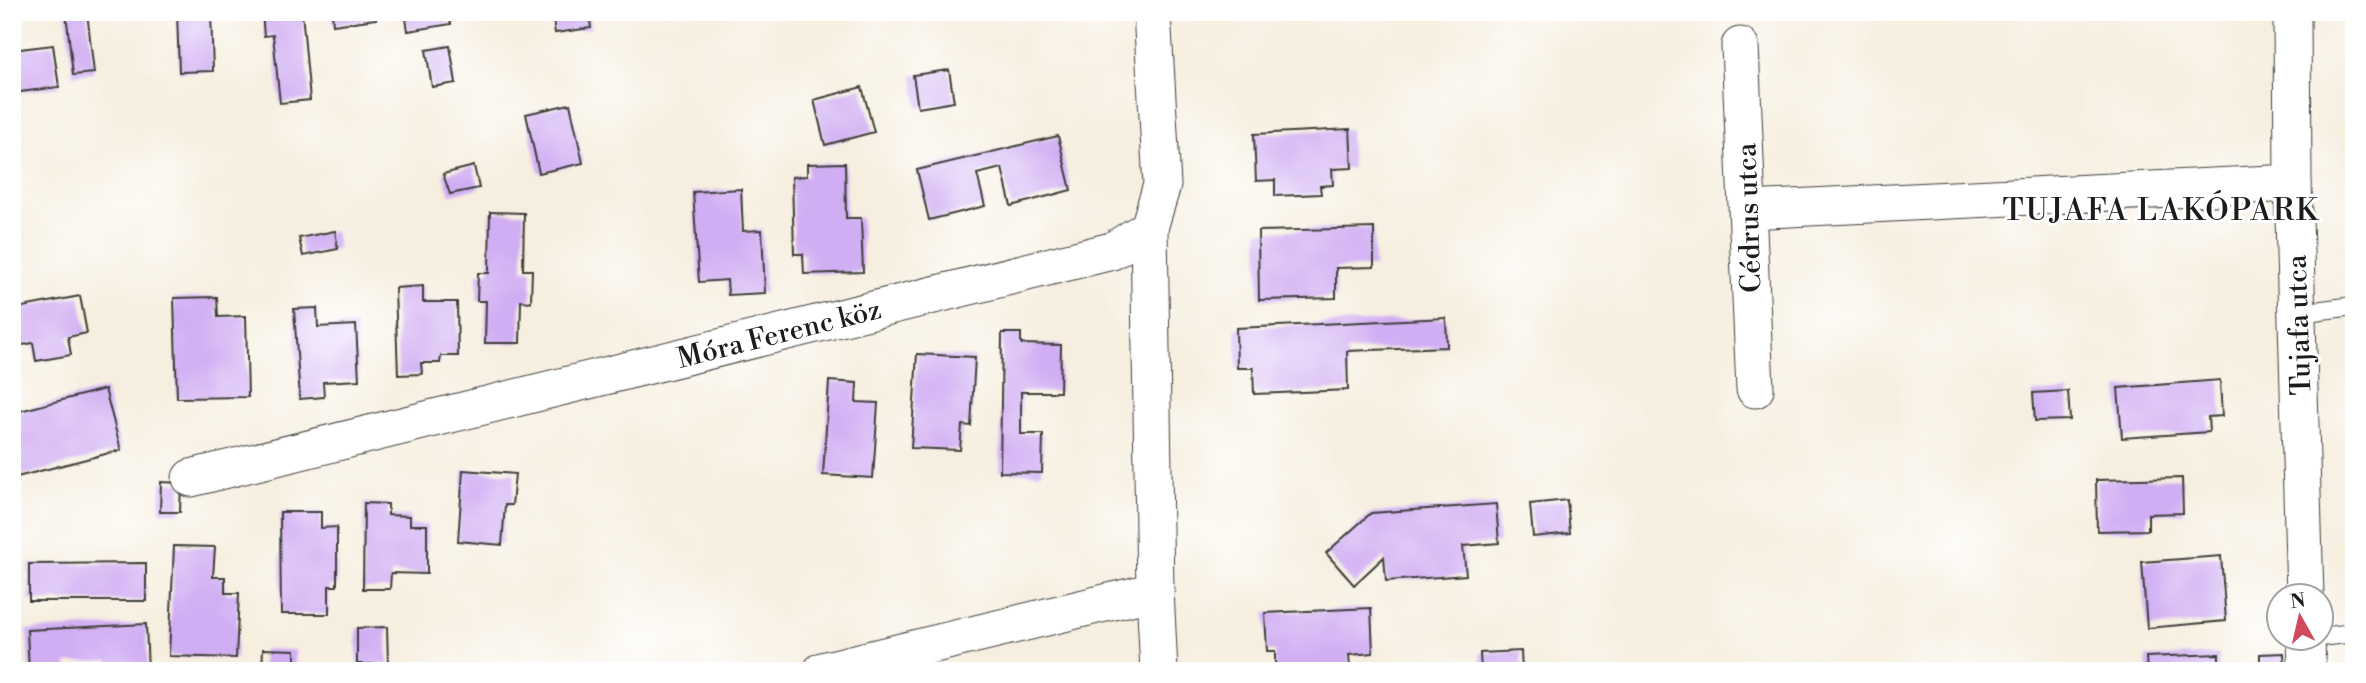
<svg xmlns="http://www.w3.org/2000/svg" width="2366" height="683" font-family="'Libre Bodoni',serif">
	<rect width="100%" height="100%" fill="#fff"/>
	<filter id="ink" filterUnits="userSpaceOnUse"><feTurbulence type="fractalNoise" baseFrequency=".0143" numOctaves="2"/><feDisplacementMap in="SourceGraphic" scale="14" xChannelSelector="R" yChannelSelector="G"/><feConvolveMatrix kernelMatrix="1 2 1 2 8 2 1 2 1" color-interpolation-filters="sRGB"/></filter>
	<filter id="wash" filterUnits="userSpaceOnUse"><feTurbulence type="fractalNoise" baseFrequency=".00686" numOctaves="4" result="noise"/><feDisplacementMap in="SourceGraphic" scale="28" xChannelSelector="R" yChannelSelector="G"/><feGaussianBlur stdDeviation="1.57" result="paint"/><feColorMatrix in="noise" values="0 0 0 0 0 0 0 0 0 0 0 0 0 0 0 0 0 1.4 0 .05"/><feComposite in="paint" operator="in"/></filter>
	<g filter="url(#wash)">
		<rect width="100%" height="100%" fill="#f6eede"/>
		<g id="blocks">
			<g fill="#d0aef3">
				<polygon points="66,12 87,12 94,73 73,75"/>
				<polygon points="177,12 211,12 213,71 179,72"/>
				<polygon points="262,12 302,12 310,100 280,103 273,35 264,36"/>
				<polygon points="332,12 375,12 376,19 333,25"/>
				<polygon points="405,12 449,12 451,24 408,31"/>
				<polygon points="552,12 589,12 591,28 555,33"/>
				<polygon points="53,45 59,87 12,93 12,50"/>
				<polygon points="450,46 456,83 432,87 426,50"/>
				<polygon points="949,70 954,102 918,108 913,75"/>
				<polygon points="862,87 874,132 825,145 814,100"/>
				<polygon points="570,104 583,163 539,173 526,114"/>
				<polygon points="1350,129 1352,168 1332,169 1333,185 1320,186 1321,194 1275,196 1275,180 1256,181 1254,134"/>
				<polygon points="1058,136 1071,190 1011,206 1002,168 977,174 985,206 929,220 917,170"/>
				<polygon points="845,163 846,218 861,218 863,272 804,274 803,254 794,254 792,177 807,176 807,164"/>
				<polygon points="474,166 479,188 450,194 443,174"/>
				<polygon points="741,189 743,231 762,230 765,293 728,295 727,280 699,282 693,192"/>
				<polygon points="490,212 524,213 523,270 532,270 531,302 521,301 520,343 485,343 486,301 477,301 478,273 489,273"/>
				<polygon points="1374,228 1374,267 1336,268 1336,298 1259,300 1258,231"/>
				<polygon points="335,231 338,249 303,256 299,238"/>
				<polygon points="423,286 423,302 457,302 458,356 441,356 440,363 421,363 422,374 398,375 395,288"/>
				<polygon points="80,296 87,333 68,337 71,355 36,361 33,343 12,347 12,309"/>
				<polygon points="217,297 218,317 246,316 248,397 177,398 174,298"/>
				<polygon points="317,308 318,327 356,325 359,380 323,382 324,397 300,399 294,309"/>
				<polygon points="1446,318 1447,347 1347,351 1348,390 1254,394 1253,368 1237,368 1236,328"/>
				<polygon points="1002,333 1021,333 1021,344 1061,345 1060,392 1021,392 1021,434 1043,434 1042,473 1000,472"/>
				<polygon points="917,354 975,357 971,426 962,425 960,450 911,448"/>
				<polygon points="2220,380 2222,416 2208,417 2209,432 2122,438 2118,388"/>
				<polygon points="829,381 857,383 856,402 878,403 873,478 823,475"/>
				<polygon points="105,389 121,450 17,477 12,459 12,413"/>
				<polygon points="2068,391 2070,420 2035,421 2033,393"/>
				<polygon points="463,470 515,474 512,505 505,505 502,545 458,541"/>
				<polygon points="2182,478 2183,513 2148,514 2148,530 2097,531 2096,480"/>
				<polygon points="161,482 181,483 180,512 160,512"/>
				<polygon points="1567,500 1570,533 1533,537 1530,504"/>
				<polygon points="364,503 388,504 388,515 410,516 410,525 427,525 427,574 391,573 390,589 363,589"/>
				<polygon points="1496,504 1499,543 1463,546 1466,575 1386,581 1384,557 1354,585 1326,553 1371,513"/>
				<polygon points="280,512 321,512 321,528 337,527 337,586 329,586 329,614 281,614"/>
				<polygon points="174,546 215,547 213,577 225,577 225,593 239,593 236,658 169,656"/>
				<polygon points="2221,556 2226,621 2147,628 2142,562"/>
				<polygon points="146,563 146,601 29,601 29,564"/>
				<polygon points="1371,608 1373,653 1349,655 1350,667 1275,671 1275,651 1267,651 1265,613"/>
				<polygon points="146,624 148,671 110,671 109,660 67,663 68,671 29,671 27,630"/>
				<polygon points="387,627 388,664 357,664 357,628"/>
				<polygon points="263,649 295,650 295,671 262,671"/>
				<polygon points="1521,651 1522,671 1481,671 1480,653"/>
				<polygon points="2284,653 2285,671 2260,671 2260,654"/>
				<polygon points="2219,654 2219,671 2147,671 2146,657"/>
			</g>
		</g>
	</g>
	<g filter="url(#ink)">
		<use href="#blocks" fill-opacity="0" stroke="#3d3c39" stroke-width="2"/>
		<g fill="none" stroke-linecap="round" stroke-linejoin="round">
			<g stroke="#3d3c39" stroke-width="20">
				<g id="lane">
					<polyline points="2298,313 2354,306"/>
					<polyline points="2320,637 2354,633"/>
				</g>
			</g>
			<g stroke="#3d3c39" stroke-width="39">
				<g id="street">
					<polyline points="2292,12 2293,183 2305,596"/>
					<polyline points="1740,46 1755,389"/>
					<polyline points="1749,210 2293,183"/>
					<polyline points="1149,228 1155,591 1159,671"/>
					<polyline points="191,478 1112,251 1149,228 1162,185 1152,12"/>
					<polyline points="2306,638 2307,671"/>
					<polyline points="822,671 1155,591"/>
				</g>
			</g>
			<use href="#lane" stroke="#fff" stroke-width="18"/>
			<use href="#street" stroke="#fff" stroke-width="37"/>
		</g>
	</g>
	<g text-anchor="middle" stroke-width="6" stroke-linejoin="round" paint-order="stroke">
		<g font-size="28" fill="#1c1c1c" stroke="#fff">
			<text transform="translate(1748 218) rotate(-92)" y="10">Cédrus utca</text>
			<text transform="translate(2298 325) rotate(-92)" y="10">Tujafa utca</text>
			<text transform="translate(779 333) rotate(-14)" y="10">Móra Ferenc köz</text>
		</g>
		<g font-size="30" letter-spacing="2" fill="#1c1c1c" stroke="#fff">
			<text x="2161" y="220">TUJAFA LAKÓPARK</text>
		</g>
	</g>
	<rect width="2366" height="683" fill="none" stroke="#fff" stroke-width="42"/>
	<g transform="translate(2300 617) rotate(352)"><circle r="33" fill="#ffffff" stroke="#a4a4a4" stroke-width="2"/>
	<path d="M0-5L12 26L0 18L-12 26Z" fill="#d1495b"/>
	<text y="-10" font-size="19" font-weight="bold" text-anchor="middle" fill="#1c1c1c">N</text>
	</g>
</svg>
